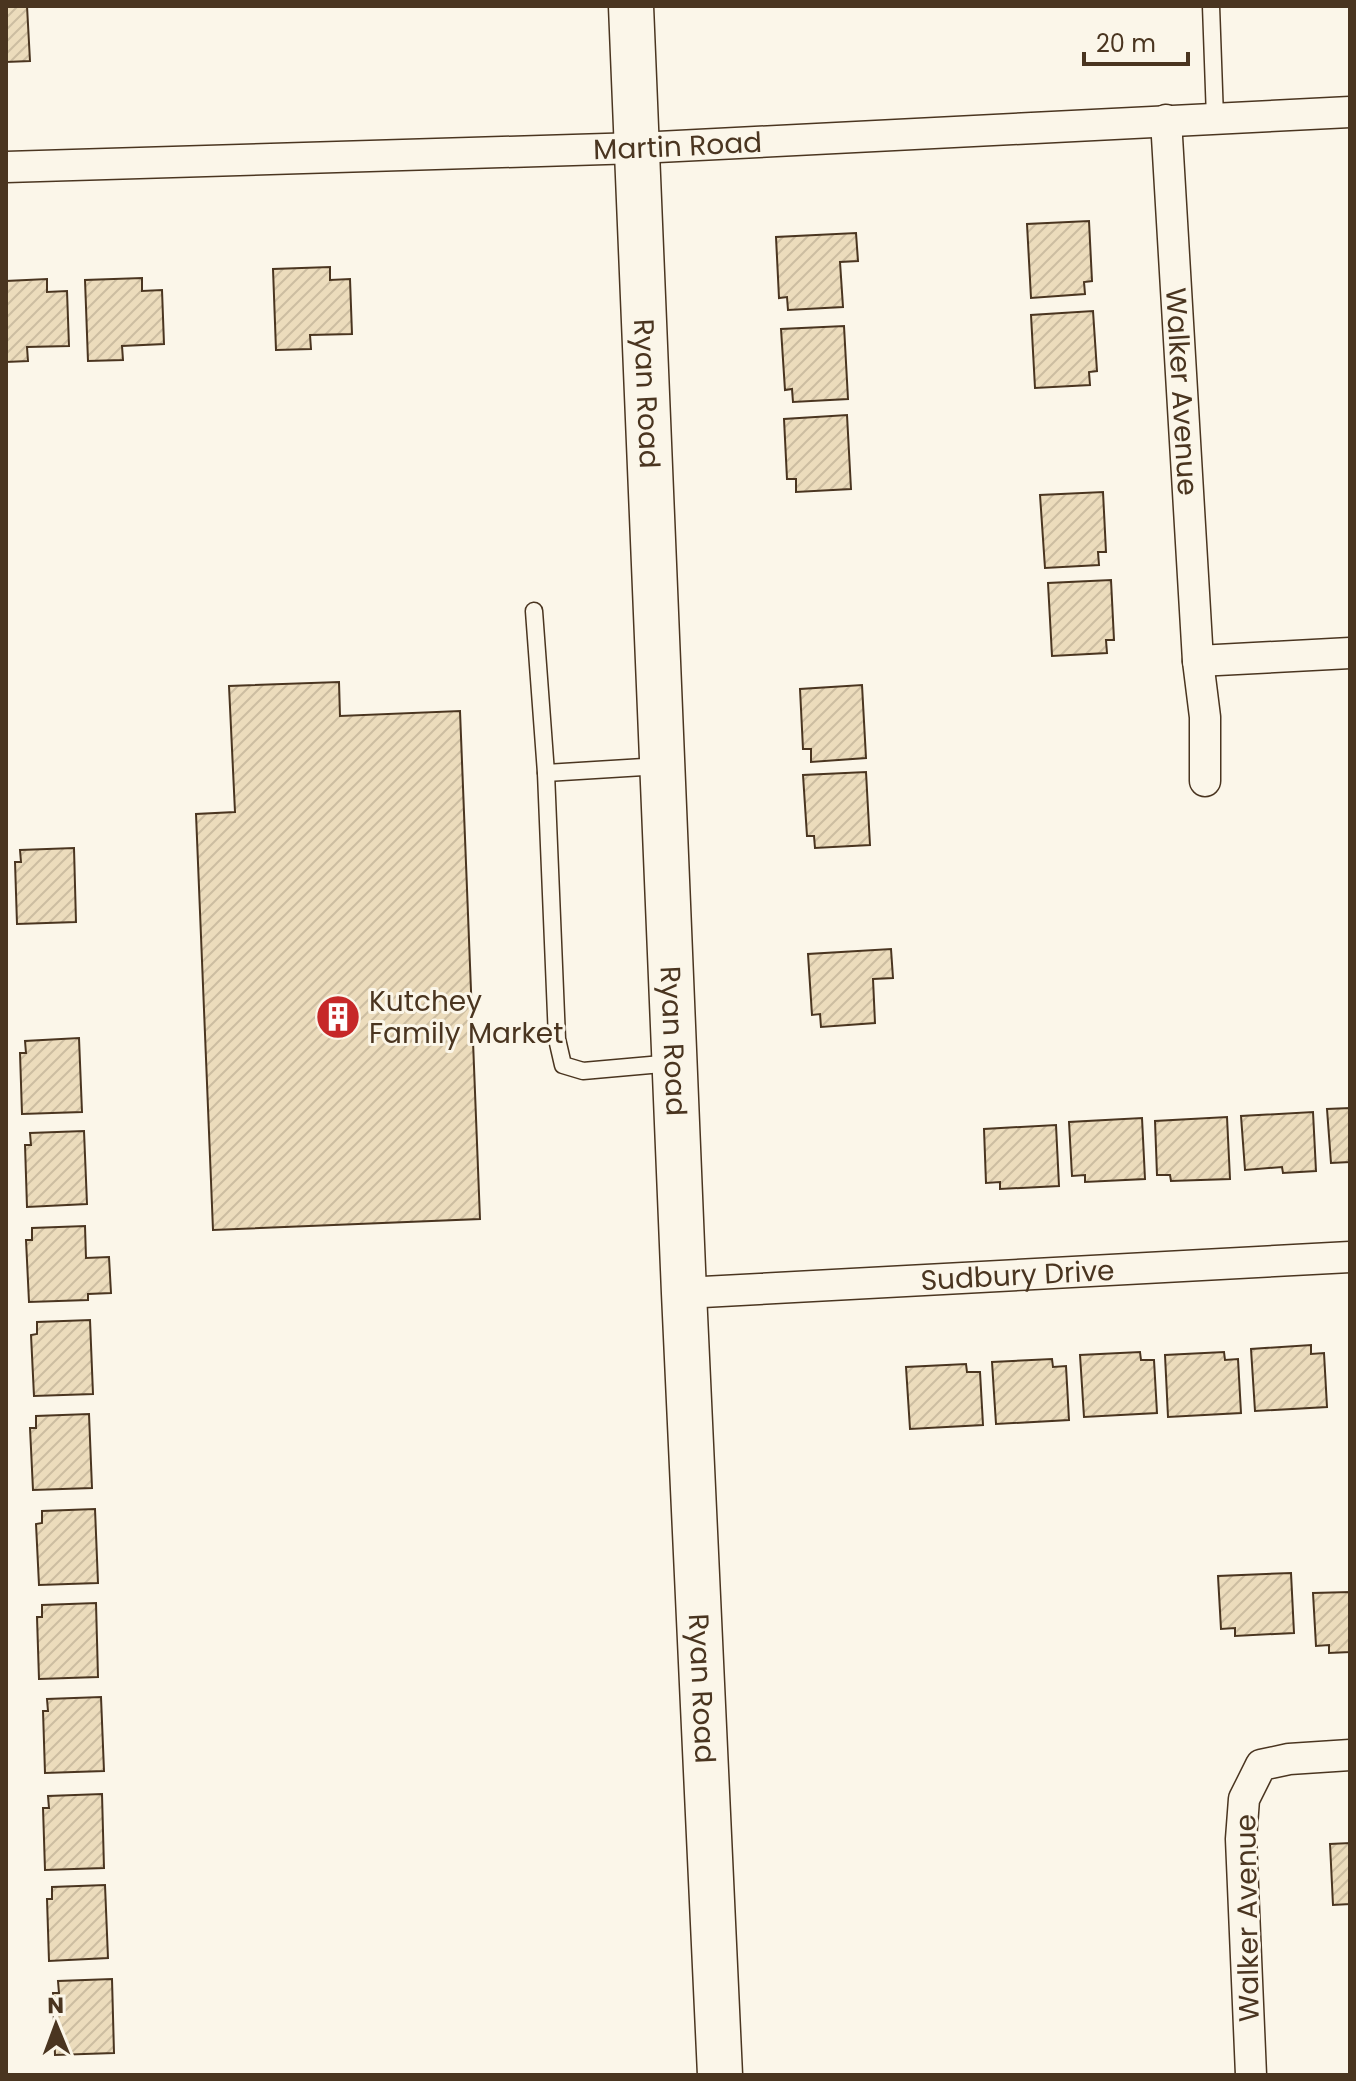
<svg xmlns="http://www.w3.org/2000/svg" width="1356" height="2081" font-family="Poppins,sans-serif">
	<defs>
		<pattern id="building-hatch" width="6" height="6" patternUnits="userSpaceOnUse" patternTransform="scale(2)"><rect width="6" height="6" fill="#ecdcbc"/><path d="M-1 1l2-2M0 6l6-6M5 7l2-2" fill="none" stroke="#ccbda1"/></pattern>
	</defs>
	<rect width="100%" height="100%" fill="#fbf6e9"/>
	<g fill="url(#building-hatch)" stroke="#4a3520" stroke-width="2">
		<polygon points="6,6 27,6 30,61 6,62"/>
		<polygon points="1089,221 1092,281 1084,282 1085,294 1031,298 1027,224"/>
		<polygon points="856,233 858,261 840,262 843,307 788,310 787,297 779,298 776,237"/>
		<polygon points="330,267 330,280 350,279 352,334 310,335 311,349 276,350 273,269"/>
		<polygon points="142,278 142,291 162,290 164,344 122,346 123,360 88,361 85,280"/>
		<polygon points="47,279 47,292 67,291 69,346 27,347 28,361 6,362 6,281"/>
		<polygon points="1093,311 1097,371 1089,372 1090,385 1035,388 1031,315"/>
		<polygon points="844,326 848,399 793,402 792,389 785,390 781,329"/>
		<polygon points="847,415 851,489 796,492 796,479 787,479 784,419"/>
		<polygon points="1103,492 1106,552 1098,552 1099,565 1045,568 1040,495"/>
		<polygon points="1111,580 1114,640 1106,640 1107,653 1052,656 1048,583"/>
		<polygon points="339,682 340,716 460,711 480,1219 213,1230 196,814 235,812 229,686"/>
		<polygon points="862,685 866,758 811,762 811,749 803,749 800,689"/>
		<polygon points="866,772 870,845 815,848 814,836 807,836 803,775"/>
		<polygon points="74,848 76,922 17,924 15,862 21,862 20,850"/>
		<polygon points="891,949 893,978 873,979 875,1023 821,1027 820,1014 812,1015 808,954"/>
		<polygon points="79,1038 82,1112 22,1114 20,1053 26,1053 25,1041"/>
		<polygon points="1350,1108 1350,1162 1331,1163 1327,1109"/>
		<polygon points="1313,1112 1316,1171 1283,1173 1282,1167 1245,1170 1241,1116"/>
		<polygon points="1227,1117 1230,1179 1171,1181 1170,1175 1157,1175 1155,1121"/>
		<polygon points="1142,1118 1145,1179 1085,1182 1085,1175 1072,1176 1069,1122"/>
		<polygon points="1056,1125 1059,1186 1000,1189 1000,1182 986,1183 984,1129"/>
		<polygon points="84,1131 87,1204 27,1207 25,1145 31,1145 30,1133"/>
		<polygon points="85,1226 86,1258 109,1257 111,1293 88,1294 88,1300 29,1302 26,1240 32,1240 32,1228"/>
		<polygon points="90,1320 93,1394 34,1396 31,1335 37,1334 37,1322"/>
		<polygon points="1311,1345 1311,1354 1324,1353 1327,1407 1255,1411 1251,1349"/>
		<polygon points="1140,1352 1141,1360 1154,1360 1157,1413 1084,1417 1080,1355"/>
		<polygon points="1224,1352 1225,1360 1238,1359 1241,1413 1168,1417 1165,1355"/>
		<polygon points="1052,1359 1053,1367 1066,1366 1069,1420 996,1424 992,1362"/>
		<polygon points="966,1364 967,1372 980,1372 983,1425 910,1429 906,1367"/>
		<polygon points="89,1414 92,1488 33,1490 30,1428 36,1428 36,1416"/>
		<polygon points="95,1509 98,1583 39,1585 36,1524 42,1523 42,1511"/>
		<polygon points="1291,1573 1294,1633 1235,1636 1235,1628 1221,1629 1218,1576"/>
		<polygon points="1350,1592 1350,1652 1329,1653 1329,1645 1316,1646 1313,1593"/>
		<polygon points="96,1603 98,1677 39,1679 37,1617 42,1617 42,1605"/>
		<polygon points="101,1697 104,1771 45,1773 43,1711 48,1711 47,1699"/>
		<polygon points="102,1794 104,1868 45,1870 43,1808 49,1808 48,1796"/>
		<polygon points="1350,1843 1350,1904 1333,1905 1330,1844"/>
		<polygon points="105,1885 108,1958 49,1961 47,1899 52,1899 52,1887"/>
		<polygon points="112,1979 114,2053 55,2055 53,1993 59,1993 58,1981"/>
	</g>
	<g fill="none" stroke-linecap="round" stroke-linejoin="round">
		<g stroke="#4a3520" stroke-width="19">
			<g id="service">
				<polyline points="1211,6 1215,118"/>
				<polyline points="534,611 546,773 557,1039 563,1065 583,1071 673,1063"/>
				<polyline points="546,773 660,766"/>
			</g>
		</g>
		<g stroke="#4a3520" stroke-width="33">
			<g id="minor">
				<path id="s1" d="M1166,120L1198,661L1205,717V781"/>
				<path id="s2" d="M6,167L638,148L1350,112"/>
				<polyline points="1198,661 1350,653"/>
				<path id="s3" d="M684,1293L1350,1257"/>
				<polyline points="1251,2075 1241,1839 1244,1799 1261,1765 1289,1759 1350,1755"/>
			</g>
		</g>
		<g stroke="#4a3520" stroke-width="47">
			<g id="secondary">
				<path id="s4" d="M631,6L684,1293L720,2075"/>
			</g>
		</g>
		<use href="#service" stroke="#fbf6e9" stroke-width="16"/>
		<use href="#minor" stroke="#fbf6e9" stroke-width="30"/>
		<use href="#secondary" stroke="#fbf6e9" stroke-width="44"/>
	</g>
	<defs>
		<g id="building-disc" transform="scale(2.3)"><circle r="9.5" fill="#c62828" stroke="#fbf6e9"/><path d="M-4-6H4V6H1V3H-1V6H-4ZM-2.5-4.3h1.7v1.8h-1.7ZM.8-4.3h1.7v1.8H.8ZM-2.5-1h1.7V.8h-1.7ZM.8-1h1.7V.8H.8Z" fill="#fff"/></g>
	</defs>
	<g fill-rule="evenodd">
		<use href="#building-disc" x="338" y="1017"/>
	</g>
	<g text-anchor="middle" stroke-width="6" stroke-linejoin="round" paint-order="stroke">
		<g font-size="28" fill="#4a3520" stroke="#fbf6e9">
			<text dy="10" stroke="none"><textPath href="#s2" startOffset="672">Martin Road</textPath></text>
			<text dy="10" stroke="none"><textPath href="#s1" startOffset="272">Walker Avenue</textPath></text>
			<text dy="10" stroke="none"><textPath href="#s4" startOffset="388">Ryan Road</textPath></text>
			<text dy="10" stroke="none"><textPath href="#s4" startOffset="1036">Ryan Road</textPath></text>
			<text dy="10" stroke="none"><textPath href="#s3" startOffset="334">Sudbury Drive</textPath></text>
			<text dy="10" stroke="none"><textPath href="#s4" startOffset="1684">Ryan Road</textPath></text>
			<text transform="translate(1247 1918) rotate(-91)" y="10">Walker Avenue</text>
		</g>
		<g font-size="28" fill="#4a3520" stroke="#fbf6e9" text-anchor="start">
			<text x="369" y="1011">Kutchey<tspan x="369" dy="32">Family Market</tspan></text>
		</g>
	</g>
	<rect width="1356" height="2081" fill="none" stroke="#4a3520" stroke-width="16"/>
	<g transform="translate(56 2025) rotate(359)" stroke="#fbf6e9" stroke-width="6" paint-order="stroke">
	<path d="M0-6L14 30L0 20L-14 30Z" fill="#4a3520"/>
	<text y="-12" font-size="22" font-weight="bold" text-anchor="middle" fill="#4a3520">N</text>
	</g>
	<path d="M1084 52v12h104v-12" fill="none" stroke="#4a3520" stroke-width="4"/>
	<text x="1096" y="52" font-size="24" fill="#4a3520" stroke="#fbf6e9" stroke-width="6" paint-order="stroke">20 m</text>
</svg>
